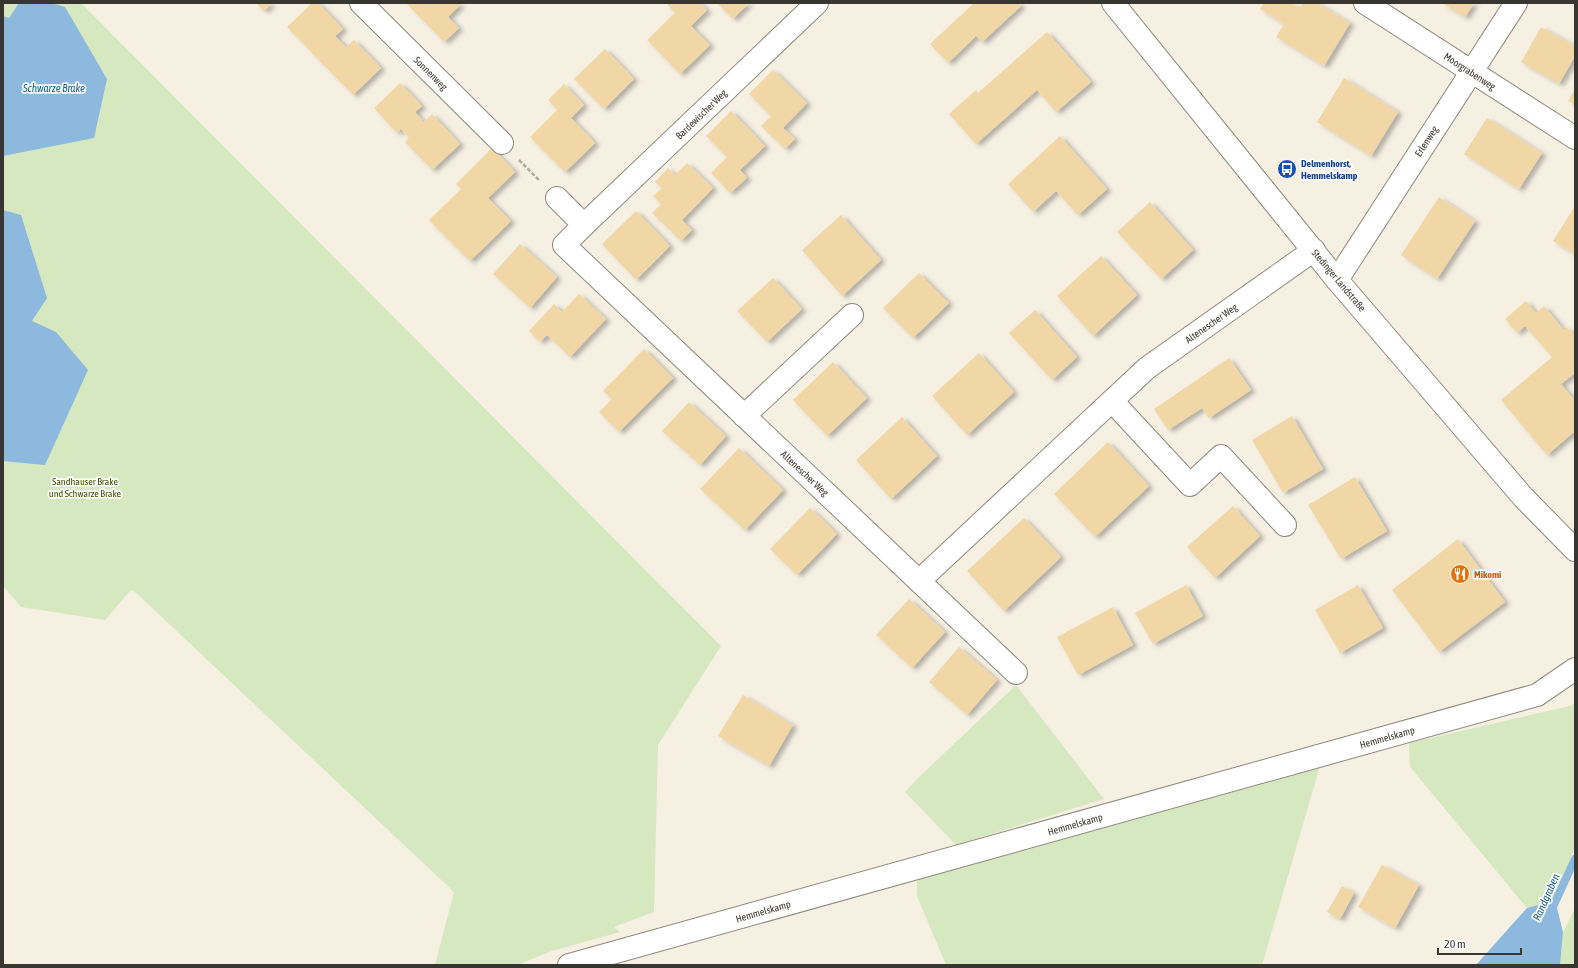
<svg xmlns="http://www.w3.org/2000/svg" width="1578" height="968" font-family="'Asap Condensed',sans-serif">
	<defs>
		<filter id="shadow"><feDropShadow dx="4.5" dy="2.5" stdDeviation="2" flood-color="#0004"/></filter>
	</defs>
	<rect width="100%" height="100%" fill="#f6f0e3"/>
	<g fill="#d6e8c0">
		<polygon points="3,3 81,3 721,646 658,745 654,912 614,927 620,932 552,951 517,965 435,965 454,892 134,591 131,590 105,620 21,607 3,586"/>
		<polygon points="1016,685 1104,799 956,845 905,792 918,778"/>
		<polygon points="1575,703 1575,847 1555,900 1527,908 1410,767 1409,743 1570,706"/>
		<polygon points="1321,763 1262,965 946,965 917,896 917,876"/>
		<polygon points="1575,908 1575,965 1560,965 1563,932"/>
	</g>
	<g fill="#8cb9dd">
		<polygon points="19,3 51,3 65,7 107,79 94,138 3,156 3,16 9,18"/>
		<polygon points="3,210 21,215 47,298 32,321 56,332 88,370 45,465 3,461"/>
		<polygon points="1555,900 1563,932 1560,965 1476,965 1527,908"/>
	</g>
	<g fill="none" stroke-linecap="round" stroke-linejoin="round">
		<polyline stroke="#8cb9dd" stroke-width="8" points="1552,909 1575,859"/>
	</g>
	<g fill="#f0d7a5" filter="url(#shadow)">
		<polygon points="256,3 272,3 264,11"/>
		<polygon points="312,3 318,3 343,29 335,36 346,47 354,40 381,68 353,95 287,27"/>
		<polygon points="406,3 458,3 460,5 448,17 459,28 444,42"/>
		<polygon points="666,3 700,3 707,10 691,26 710,45 680,74 647,40 675,13"/>
		<polygon points="717,3 749,3 733,19"/>
		<polygon points="974,3 1019,3 1021,6 982,42 976,36 948,63 930,44"/>
		<polygon points="1264,3 1291,3 1300,8 1303,3 1317,3 1350,23 1324,66 1276,37 1284,24 1260,9"/>
		<polygon points="1442,3 1474,3 1465,17"/>
		<polygon points="1541,27 1575,46 1575,56 1559,84 1521,62"/>
		<polygon points="1047,32 1091,82 1056,112 1037,90 976,144 949,114 976,90 978,93"/>
		<polygon points="605,49 634,79 604,109 574,79"/>
		<polygon points="773,70 807,103 783,128 795,139 785,149 761,126 771,116 749,94"/>
		<polygon points="1344,78 1398,112 1371,156 1317,122"/>
		<polygon points="400,83 422,106 415,112 424,122 432,114 460,144 432,170 405,142 409,138 401,129 397,133 374,108"/>
		<polygon points="564,84 584,105 571,118 595,143 565,172 530,137 557,110 548,100"/>
		<polygon points="1575,89 1575,105 1568,101"/>
		<polygon points="731,111 765,146 740,170 747,178 730,193 711,173 727,157 706,136"/>
		<polygon points="1487,118 1542,153 1519,189 1464,154"/>
		<polygon points="1060,136 1107,189 1078,215 1056,191 1033,212 1008,184"/>
		<polygon points="492,148 515,172 488,198 511,221 470,261 429,220 461,189 456,184"/>
		<polygon points="687,163 713,188 682,220 692,230 681,241 652,213 661,204 653,196 662,188 655,182 668,168 675,175"/>
		<polygon points="1439,197 1475,221 1437,279 1401,255"/>
		<polygon points="1150,202 1193,250 1161,279 1117,232"/>
		<polygon points="1575,206 1575,254 1553,241"/>
		<polygon points="636,211 670,246 636,280 602,244"/>
		<polygon points="841,215 881,260 842,296 802,250"/>
		<polygon points="520,244 557,277 530,308 493,274"/>
		<polygon points="1101,256 1137,295 1093,336 1057,296"/>
		<polygon points="919,273 949,303 913,338 883,308"/>
		<polygon points="773,278 802,309 767,342 737,311"/>
		<polygon points="579,294 606,319 570,357 547,335 540,342 529,331 554,304 562,312"/>
		<polygon points="1526,301 1536,313 1544,306 1564,330 1567,327 1575,336 1575,373 1561,384 1575,401 1575,431 1547,455 1501,400 1552,357 1525,326 1517,333 1505,319"/>
		<polygon points="1035,310 1077,357 1052,380 1009,333"/>
		<polygon points="644,349 673,378 619,432 599,412 612,399 603,391"/>
		<polygon points="979,353 1014,392 967,435 932,396"/>
		<polygon points="1229,358 1251,390 1209,418 1202,408 1168,430 1154,409"/>
		<polygon points="833,362 867,398 827,436 793,400"/>
		<polygon points="689,402 726,436 700,465 662,431"/>
		<polygon points="1292,416 1323,469 1283,493 1252,440"/>
		<polygon points="902,417 937,456 891,499 856,460"/>
		<polygon points="1108,442 1149,486 1095,537 1054,494"/>
		<polygon points="739,448 783,490 745,530 700,489"/>
		<polygon points="1355,477 1387,531 1341,559 1308,505"/>
		<polygon points="1233,506 1260,536 1215,578 1187,547"/>
		<polygon points="810,508 837,534 797,575 770,549"/>
		<polygon points="1024,518 1061,557 1004,611 967,571"/>
		<polygon points="1458,539 1505,602 1439,652 1392,590"/>
		<polygon points="1186,585 1203,616 1153,644 1135,613"/>
		<polygon points="1358,585 1383,628 1340,653 1315,610"/>
		<polygon points="909,599 945,632 912,668 876,635"/>
		<polygon points="1113,607 1133,645 1078,675 1057,637"/>
		<polygon points="959,647 997,680 967,715 929,682"/>
		<polygon points="743,695 793,725 769,766 718,736"/>
		<polygon points="1382,865 1419,885 1395,928 1358,907"/>
		<polygon points="1342,886 1354,893 1340,919 1327,912"/>
	</g>
	<g fill="none" stroke-linecap="round" stroke-linejoin="round">
		<g stroke="#8e887d" stroke-width="24">
			<g id="minor">
				<polyline points="361,3 502,143"/>
				<polyline points="1365,3 1575,138"/>
				<polyline points="557,198 584,225 564,245 1016,673"/>
				<polyline points="584,225 817,3"/>
				<polyline points="1337,280 1516,3"/>
				<polyline points="1112,401 1190,485 1221,456 1285,525"/>
				<polyline points="744,416 852,315"/>
				<polyline points="919,581 1147,368 1314,250"/>
				<polyline points="569,965 1537,695 1575,669"/>
			</g>
		</g>
		<g stroke="#8e887d" stroke-width="24">
			<polyline id="major" points="1113,3 1337,280 1523,497 1575,550"/>
		</g>
		<polyline stroke="#aeaaa0" stroke-width="2.5" stroke-dasharray="4 2" stroke-linecap="butt" points="519,160 540,181"/>
		<use href="#minor" stroke="#fff" stroke-width="22"/>
		<use href="#major" stroke="#fff" stroke-width="22"/>
	</g>
	<defs>
		<g id="bus-disc" transform="scale(1)"><circle r="9.5" fill="#1a4fb4" stroke="#fefdfb"/><path d="M-5-6H5V4H4V6H2V4H-2V6H-4V4H-5ZM-3.5-4V0h7V-4ZM-3.5 1.2v1.5H-2V1.2ZM2 1.2v1.5H3.5V1.2Z" fill="#fff"/></g>
		<g id="restaurant-disc" transform="scale(1)"><circle r="9.5" fill="#e8710a" stroke="#fefdfb"/><path d="M-5-6h1v4h1v-4h1v4h1v-4h1v5L-1.5 .5V6h-2V.5L-5-1ZM5-6V6H3V1.5H1.5Q1.5-4 5-6Z" fill="#fff"/></g>
	</defs>
	<g fill-rule="evenodd">
		<use href="#bus-disc" x="1287" y="169"/>
		<use href="#restaurant-disc" x="1460" y="574"/>
	</g>
	<g text-anchor="middle" stroke-width="3.5" stroke-linejoin="round" paint-order="stroke">
		<g font-size="10" fill="#383631" stroke="#fefdfb">
			<text transform="translate(1470 71) rotate(33)" y="4">Moorgrabenweg</text>
			<text transform="translate(431 73) rotate(45)" y="4">Sonnenweg</text>
			<text transform="translate(701 114) rotate(-44)" y="4">Bardewischer Weg</text>
			<text transform="translate(1426 141) rotate(-57)" y="4">Erlenweg</text>
			<text transform="translate(1339 280) rotate(50)" y="4">Stedinger Landstraße</text>
			<text transform="translate(1211 323) rotate(-35)" y="4">Altenescher Weg</text>
			<text transform="translate(805 473) rotate(43)" y="4">Altenescher Weg</text>
			<text transform="translate(1387 737) rotate(-16)" y="4">Hemmelskamp</text>
			<text transform="translate(1075 824) rotate(-16)" y="4">Hemmelskamp</text>
			<text transform="translate(763 911) rotate(-16)" y="4">Hemmelskamp</text>
		</g>
		<g font-size="10" font-weight="bold" fill="#164399" stroke="#fefdfb" text-anchor="start">
			<text x="1301" y="167">Delmenhorst,<tspan x="1301" dy="12">Hemmelskamp</tspan></text>
		</g>
		<g font-size="10" fill="#3b5205" stroke="#fefdfb">
			<text x="85" y="485">Sandhauser Brake<tspan x="85" dy="12">und Schwarze Brake</tspan></text>
		</g>
		<g font-size="10" font-weight="bold" fill="#c56008" stroke="#fefdfb" text-anchor="start">
			<text x="1474" y="578">Mikomi</text>
		</g>
		<g font-size="11" font-style="italic" fill="#155c8b" stroke="#fefdfb">
			<text x="54" y="92">Schwarze Brake</text>
			<text transform="translate(1546 897) rotate(-66)" y="4">Randgraben</text>
		</g>
	</g>
	<rect width="1578" height="968" fill="none" stroke="#383631" stroke-width="8"/>
	<path d="M1438 948v6h83v-6" fill="none" stroke="#383631" stroke-width="2"/>
	<text x="1444" y="948" font-size="12" fill="#383631" stroke="#fefdfb" stroke-width="3" paint-order="stroke">20 m</text>
</svg>
